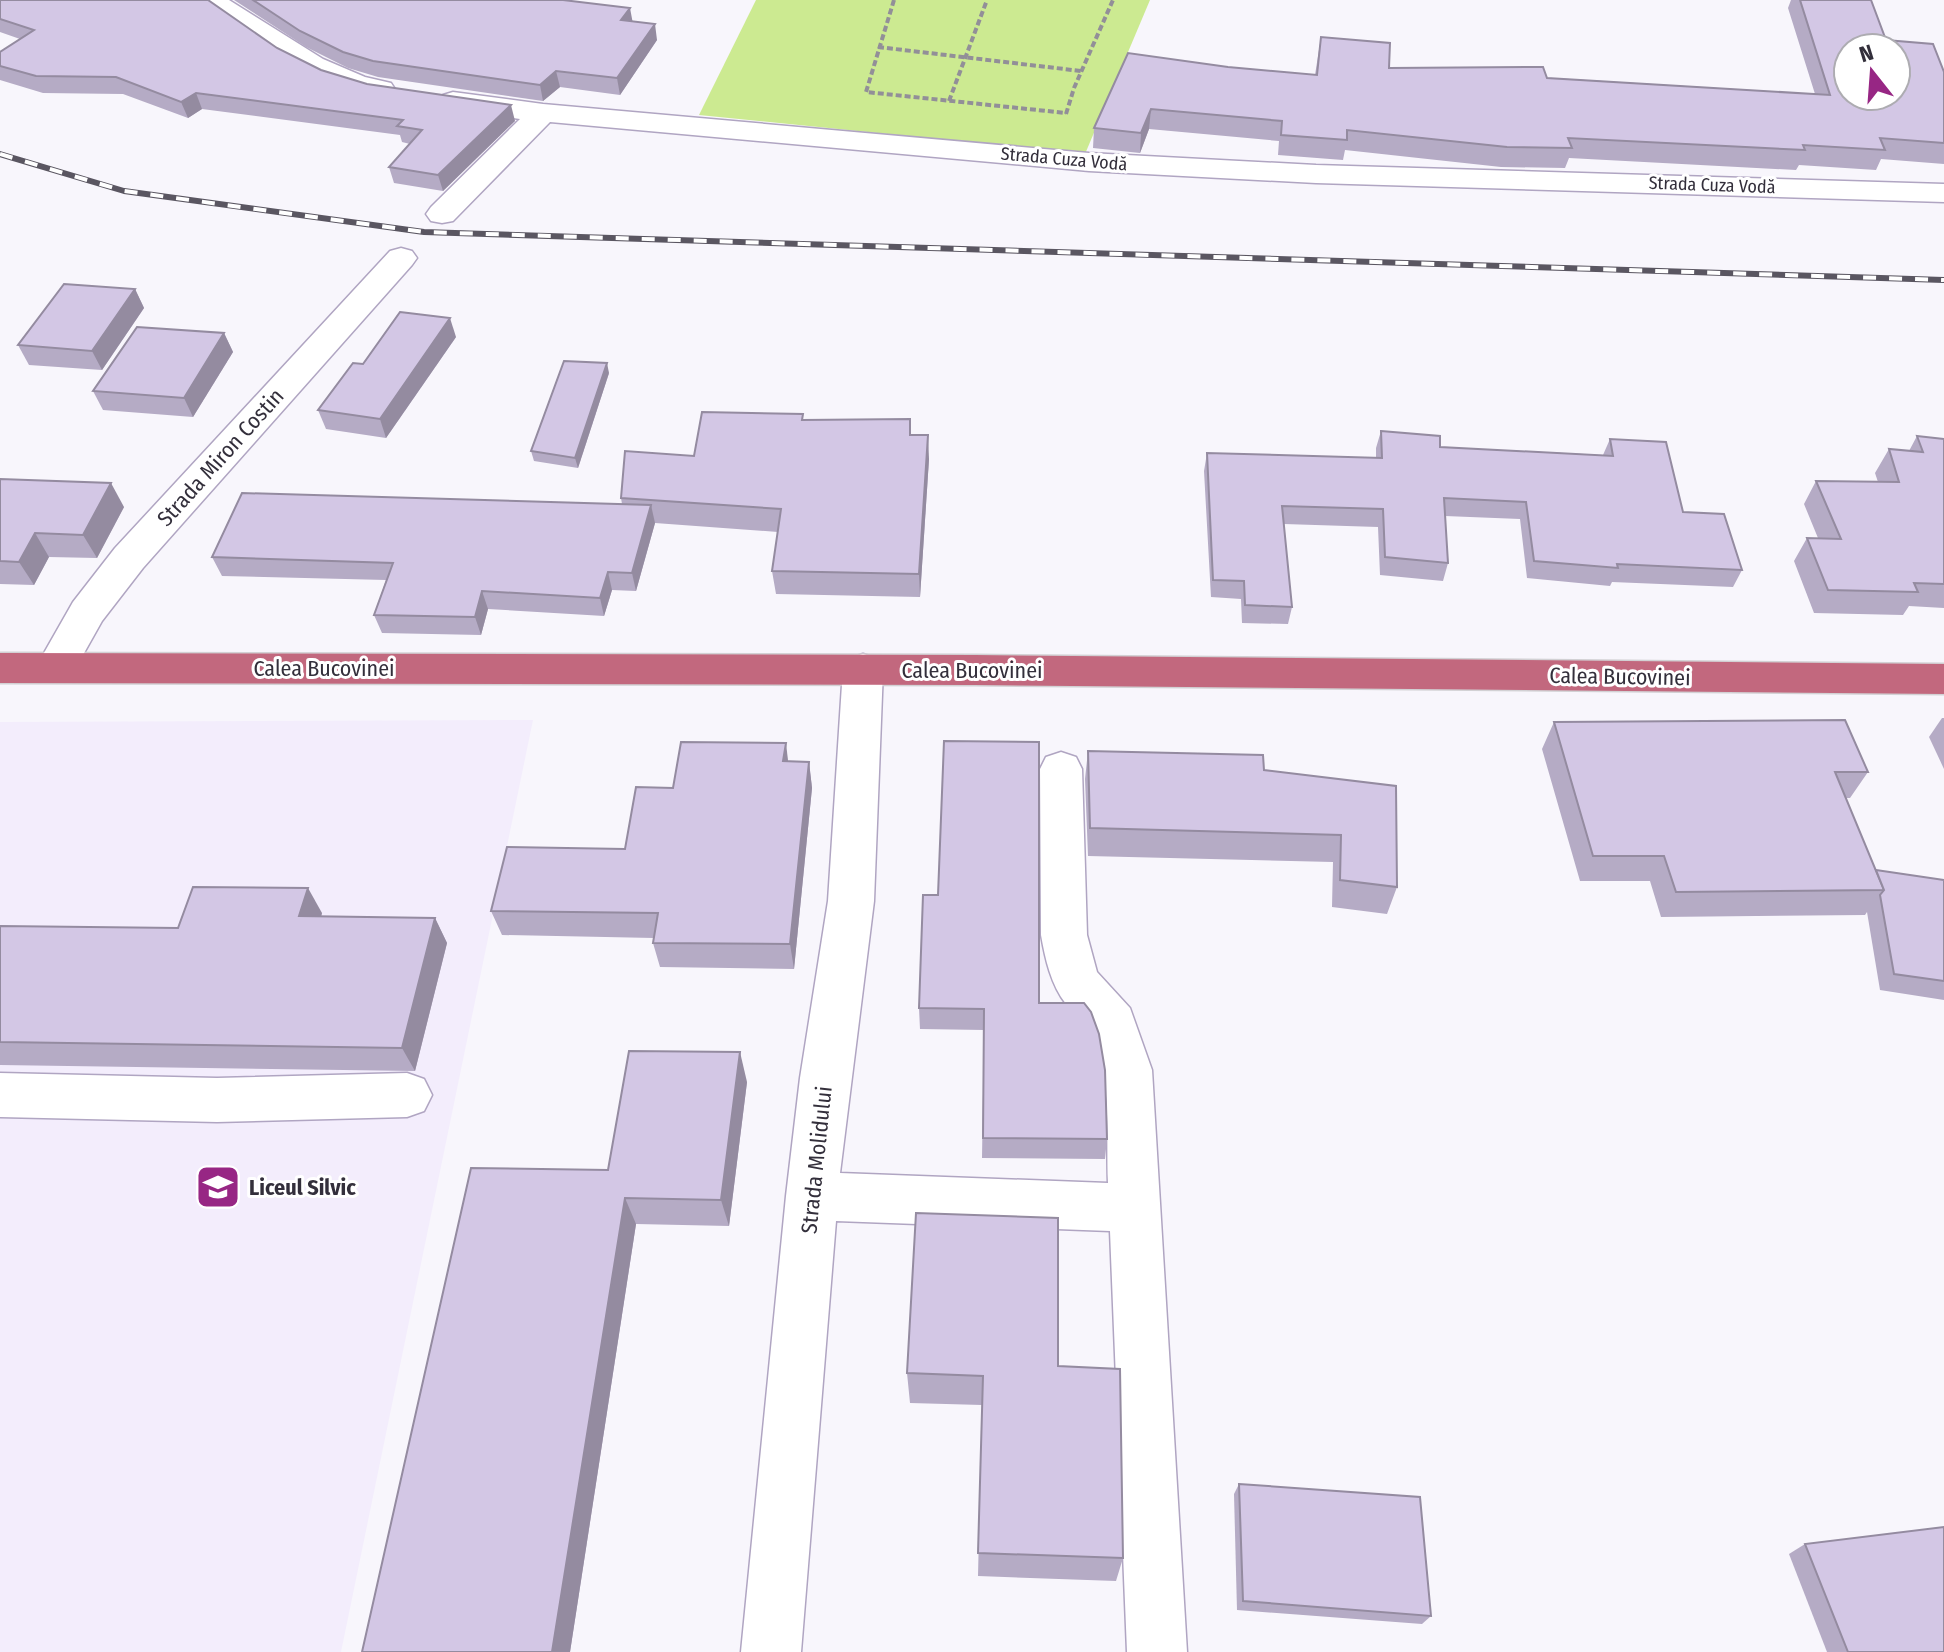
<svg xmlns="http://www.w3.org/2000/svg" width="1944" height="1652" font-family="'Fira Sans Condensed',sans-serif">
	<rect width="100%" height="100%" fill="#f8f6fc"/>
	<polygon fill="#f3edfc" points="533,720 341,1652 0,1652 0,722"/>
	<polygon fill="#ccea91" points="756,0 1150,0 1085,154 699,115"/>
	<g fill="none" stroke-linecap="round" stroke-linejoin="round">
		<g stroke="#b0a5c2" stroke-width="3">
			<g id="minor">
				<path d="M197,0H229L323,59L365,77L391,83L395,89L391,95C346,106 268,51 232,26C221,19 205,12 197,0Z"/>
				<polygon points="453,92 543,104 1089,153 1316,165 1944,184 1944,202 1316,183 1089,171 550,122 453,221 442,223 431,221 426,214 431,207 520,119 443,107 438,101 443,95"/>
				<polygon points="401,248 412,251 417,258 412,265 143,568 102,621 70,678 56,682 42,678 36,667 73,602 115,548 390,251"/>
				<path d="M863,654L877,658L883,669L874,901L840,1173L1108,1183C1106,1135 1112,1081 1093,1037C1088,1024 1075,1014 1066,1004C1051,985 1045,958 1041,935L1040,769L1046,757L1061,752L1076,757L1082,769L1087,935L1097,972L1130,1008L1152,1070L1187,1652H1127L1110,1231L836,1221L801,1652H741L786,1196L800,1078L828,901L843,669L849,658Z"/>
				<polygon points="0,1073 217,1078 407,1073 424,1079 432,1095 424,1111 407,1117 217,1122 0,1117"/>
			</g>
		</g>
		<g stroke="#d2d1d4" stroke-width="3">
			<polygon id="highway" points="0,653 975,655 1944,664 1944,694 975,685 0,683"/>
		</g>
		<g stroke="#928f98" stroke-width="4" stroke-dasharray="6 3" stroke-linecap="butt">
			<polyline points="894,0 866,92 1066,113"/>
			<polyline points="878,47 1081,71"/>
			<polyline points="949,101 987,0"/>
			<polyline points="1066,114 1074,88 1113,0"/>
		</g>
		<use href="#minor" fill="#fff" fill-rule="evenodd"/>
		<use href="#highway" fill="#c2687e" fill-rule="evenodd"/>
		<g stroke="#5a5661" stroke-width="6">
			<polyline id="rail" points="0,154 124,191 424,232 1944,280"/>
		</g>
		<use href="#rail" stroke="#fff" stroke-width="4" stroke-dasharray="13" stroke-linecap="butt"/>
	</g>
	<g fill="#b5abc5">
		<polygon points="0,0 277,48 321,70 367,84 515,121 443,191 394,183 389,167 410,144 402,142 400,135 202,109 188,118 123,94 43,93 0,80 0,52 20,39 0,32"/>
		<polygon points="234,0 563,0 632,21 657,40 620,95 560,87 543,101 378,77 348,68 306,47"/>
		<polygon points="1791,0 1871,0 1886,40 1944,72 1944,164 1881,159 1876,170 1799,165 1796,170 1569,158 1565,168 1501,167 1345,150 1343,160 1278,155 1279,141 1149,129 1140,153 1093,148 1094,128 1228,67 1315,75 1321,37 1389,68 1815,94 1788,8"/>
		<polygon points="135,289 144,308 102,370 29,365 18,345"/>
		<polygon points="224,333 233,352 193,417 103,410 93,391"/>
		<polygon points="456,337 386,438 326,429 318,410 363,364"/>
		<polygon points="609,373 578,468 534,461 531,451"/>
		<polygon points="803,420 911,435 929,459 920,597 776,594 772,571 778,532 655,523 636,591 612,590 604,616 488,609 481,635 382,633 374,615 386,580 222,576 212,557 622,504 621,498 694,456"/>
		<polygon points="1381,431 1440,447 1603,455 1610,439 1742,570 1733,587 1612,582 1610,586 1527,578 1520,519 1445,516 1448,563 1443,581 1380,575 1378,527 1284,524 1292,607 1288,624 1242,623 1241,599 1211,597 1204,471 1207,453 1376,458 1376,448"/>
		<polygon points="1917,436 1944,439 1944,608 1909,606 1903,615 1814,613 1794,561 1807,538 1818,538 1804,504 1816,481 1878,482 1875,473 1889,449 1909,451"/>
		<polygon points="0,479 124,507 97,558 49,557 34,585 0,584"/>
		<polygon points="1942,718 1944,718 1944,769 1929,737"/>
		<polygon points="1554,722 1868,772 1850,798 1845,798 1876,870 1944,880 1944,1000 1880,990 1867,912 1865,915 1661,917 1650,881 1580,881 1542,749"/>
		<polygon points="1088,751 1396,786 1397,887 1387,914 1332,907 1333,862 1088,856 1085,779"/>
		<polygon points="788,761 809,762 812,788 794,969 660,967 653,943 654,938 502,935 491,911 625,849 673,788"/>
		<polygon points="322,913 321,917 435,918 447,943 415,1071 0,1065 0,926 178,928"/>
		<polygon points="1039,1003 1107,1139 1105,1159 982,1158 984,1030 920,1029 919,1008"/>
		<polygon points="747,1082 729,1226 636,1224 570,1652 362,1652 608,1170"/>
		<polygon points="1058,1366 1123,1558 1116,1581 978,1576 982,1405 910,1403 907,1373"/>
		<polygon points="1239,1484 1431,1616 1422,1624 1237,1610 1234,1494"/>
		<polygon points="1805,1544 1944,1652 1827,1652 1789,1554"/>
	</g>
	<g fill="#948ba0">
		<polygon points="630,8 633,24 621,20"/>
		<polygon points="655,24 657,40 620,95 617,78"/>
		<polygon points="556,71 560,87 543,101 540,85"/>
		<polygon points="196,93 202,109 188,118 181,102"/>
		<polygon points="511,105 515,121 443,191 438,175"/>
		<polygon points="1151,109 1149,129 1140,153 1141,133"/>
		<polygon points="135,289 144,308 102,370 92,351"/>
		<polygon points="450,318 456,337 386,438 380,419"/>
		<polygon points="224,333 233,352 193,417 184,398"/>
		<polygon points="607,363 609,373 578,468 575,458"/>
		<polygon points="928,435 929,459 920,597 919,574"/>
		<polygon points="111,483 124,507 97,558 83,535"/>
		<polygon points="651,505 655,523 636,591 632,573"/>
		<polygon points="35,533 49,557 34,585 19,562"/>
		<polygon points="608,572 612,590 604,616 600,598"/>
		<polygon points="482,591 488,609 481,635 475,617"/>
		<polygon points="786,743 789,769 783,761"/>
		<polygon points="809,762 812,788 794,969 790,944"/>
		<polygon points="308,888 322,913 314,941 299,916"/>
		<polygon points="435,918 447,943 415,1071 402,1048"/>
		<polygon points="740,1052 747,1082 729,1226 721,1200"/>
		<polygon points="625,1198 636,1224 570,1652 552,1652"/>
	</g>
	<g fill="#d3c7e5" stroke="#948ba0" stroke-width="2" fill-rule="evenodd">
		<polygon points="0,0 208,0 277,48 321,70 367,84 511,105 438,175 389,167 422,130 397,126 403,120 196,93 181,102 116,77 36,76 0,66 0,52 34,30 0,19"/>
		<polygon points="253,0 563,0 630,8 621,20 655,24 617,78 556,71 540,85 373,61 343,52 300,31"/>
		<path d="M1800,0H1871L1886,40L1933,44L1944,72V143L1880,138L1885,150L1803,145L1805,150L1568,138L1572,148L1507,147L1347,130V140L1281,135L1282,121L1151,109L1141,133L1094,128L1128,53L1228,67L1317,75L1321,37L1390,43L1389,68L1543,67L1547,78L1830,95ZM1848,48H1896V96H1848Z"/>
		<polygon points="64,284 135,289 92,351 18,345"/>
		<polygon points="400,312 450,318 380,419 318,410 353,363 363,364"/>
		<polygon points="137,327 224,333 184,398 93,391"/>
		<polygon points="564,361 607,363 575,458 531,451"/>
		<polygon points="702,412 803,414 802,420 910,419 910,435 928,435 919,574 772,571 781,509 621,498 625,451 694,456"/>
		<polygon points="1381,431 1440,436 1440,447 1613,456 1610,439 1666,442 1683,512 1724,514 1742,570 1617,564 1618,568 1534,561 1526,502 1444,498 1448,563 1385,557 1383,509 1282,506 1292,607 1245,605 1244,581 1213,580 1207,453 1382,458"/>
		<polygon points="1917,436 1944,439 1944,584 1914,583 1918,592 1828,590 1807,538 1841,539 1816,481 1899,482 1889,449 1923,452"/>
		<polygon points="0,479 111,483 83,535 35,533 19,562 0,561"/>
		<polygon points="242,493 651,505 632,573 608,572 600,598 482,591 475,617 374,615 393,563 212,557"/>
		<polygon points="1845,720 1868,772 1835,772 1884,890 1676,892 1664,856 1593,856 1554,722"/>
		<polygon points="944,741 1039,742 1039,1003 1084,1003 1091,1012 1099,1034 1105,1070 1107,1139 983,1138 984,1009 919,1008 923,895 938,895"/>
		<polygon points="681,742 786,743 783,761 809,762 790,944 653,943 658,913 491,911 507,847 625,849 636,787 673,788"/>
		<polygon points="1088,751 1263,755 1264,770 1396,786 1397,887 1340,880 1341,835 1090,828"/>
		<polygon points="1876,870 1944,880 1944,981 1894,974 1880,895 1884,890"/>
		<polygon points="193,887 308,888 299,916 435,918 402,1048 0,1042 0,926 178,928"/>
		<polygon points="629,1051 740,1052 721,1200 625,1198 552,1652 362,1652 471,1168 608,1170"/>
		<polygon points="916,1213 1058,1218 1058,1366 1120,1369 1123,1558 978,1553 983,1376 907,1373"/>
		<polygon points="1239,1484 1420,1497 1431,1616 1243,1601"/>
		<polygon points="1944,1527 1944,1652 1848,1652 1805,1544"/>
	</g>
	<defs>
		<g id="university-square" transform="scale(2.3)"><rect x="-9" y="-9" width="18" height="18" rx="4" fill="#972684" stroke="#fff"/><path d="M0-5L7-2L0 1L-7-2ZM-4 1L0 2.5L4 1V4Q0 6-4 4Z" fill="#fff"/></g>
	</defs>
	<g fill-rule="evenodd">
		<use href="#university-square" x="218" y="1187"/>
	</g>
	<g text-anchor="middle" stroke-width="6" stroke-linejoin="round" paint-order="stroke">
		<g font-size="18" fill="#332f3b" stroke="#fff">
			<text transform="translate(1064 159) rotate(5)" y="6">Strada Cuza Vodă</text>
			<text transform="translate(1712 185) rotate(2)" y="6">Strada Cuza Vodă</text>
		</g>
		<g font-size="22" fill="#332f3b" stroke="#fff">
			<text transform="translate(220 457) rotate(-48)" y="8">Strada Miron Costin</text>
			<text x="324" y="676">Calea Bucovinei</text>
			<text x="972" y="678">Calea Bucovinei</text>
			<text transform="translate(1620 676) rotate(1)" y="8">Calea Bucovinei</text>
			<text transform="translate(816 1160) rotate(-84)" y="8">Strada Molidului</text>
		</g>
		<g font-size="22" font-weight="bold" fill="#332f3b" stroke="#fff" text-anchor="start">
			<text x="249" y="1195">Liceul Silvic</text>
		</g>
	</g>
	<g transform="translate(1872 72) rotate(343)"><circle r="38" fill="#ffffff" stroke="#adacb1" stroke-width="2"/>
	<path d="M0-6L14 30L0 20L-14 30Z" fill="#972684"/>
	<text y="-12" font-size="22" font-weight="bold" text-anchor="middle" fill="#332f3b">N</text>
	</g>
</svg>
